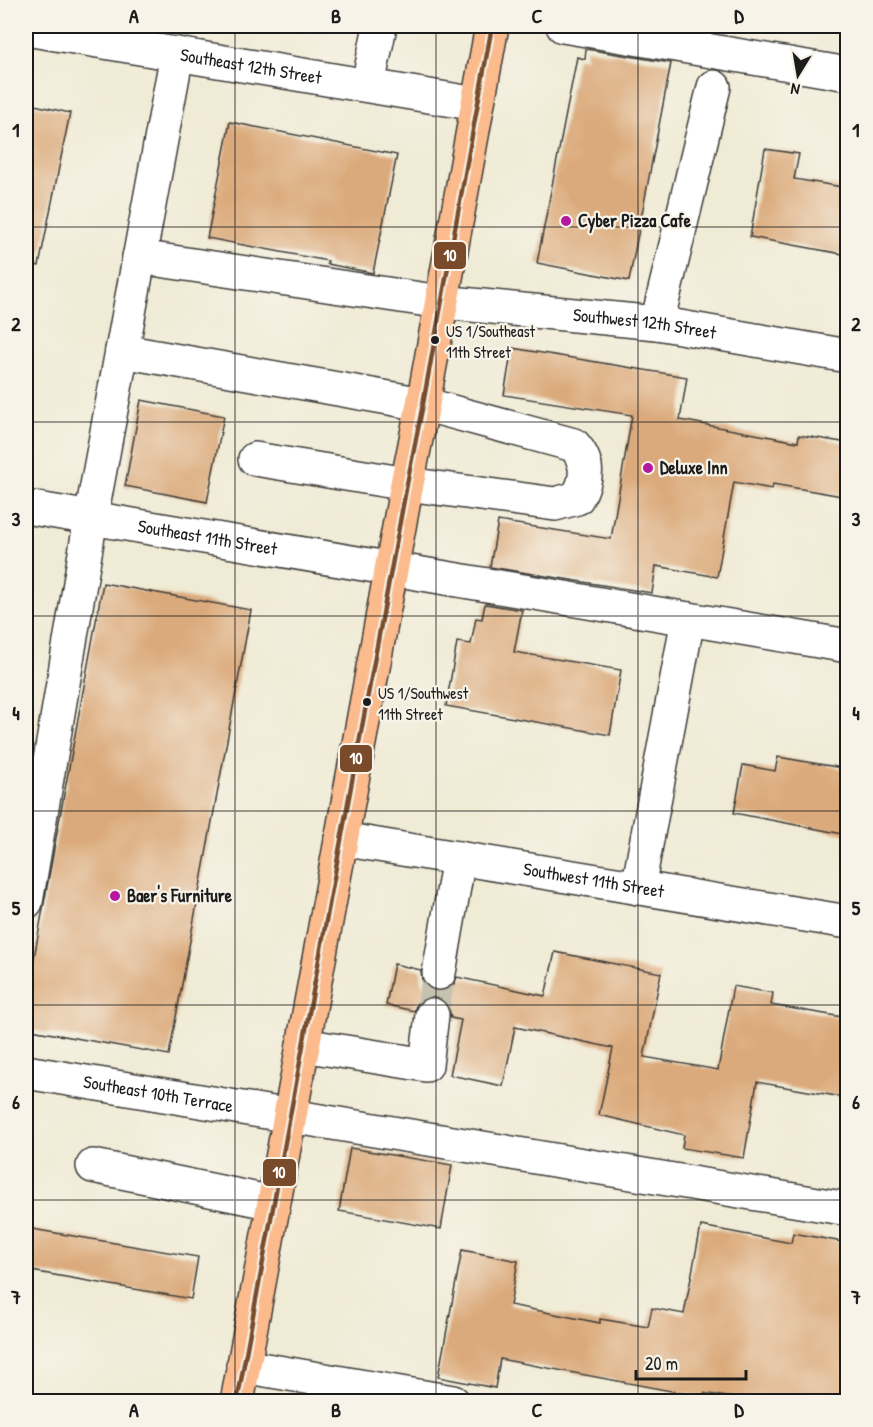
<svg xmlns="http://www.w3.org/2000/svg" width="873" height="1427" font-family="'Patrick Hand',sans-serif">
	<rect width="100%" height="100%" fill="#f7f3e8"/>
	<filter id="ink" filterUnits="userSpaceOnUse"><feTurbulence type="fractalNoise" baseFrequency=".0167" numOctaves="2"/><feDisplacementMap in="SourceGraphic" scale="12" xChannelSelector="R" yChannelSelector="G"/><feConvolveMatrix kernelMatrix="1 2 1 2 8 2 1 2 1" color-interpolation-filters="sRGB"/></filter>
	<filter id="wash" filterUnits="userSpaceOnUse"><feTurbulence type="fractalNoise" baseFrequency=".008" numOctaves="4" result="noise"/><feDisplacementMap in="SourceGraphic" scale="24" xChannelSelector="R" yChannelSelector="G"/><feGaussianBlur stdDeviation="1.35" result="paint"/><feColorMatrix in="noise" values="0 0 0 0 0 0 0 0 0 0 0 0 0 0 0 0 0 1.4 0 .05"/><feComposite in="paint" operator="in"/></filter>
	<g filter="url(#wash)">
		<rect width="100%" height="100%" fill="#f0ebd5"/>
		<g id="blocks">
			<g fill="#dbaa7b">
				<polygon points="586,49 671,63 629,281 537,263 577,57 585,59"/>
				<polygon points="26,103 70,113 39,266 26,264"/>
				<polygon points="230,122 397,155 373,273 327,264 328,261 207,238"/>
				<polygon points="765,149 799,154 794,179 848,188 848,255 750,237"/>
				<polygon points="512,348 687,377 680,420 798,442 799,435 848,443 848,497 773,484 772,489 734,482 717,577 656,566 652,593 490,567 498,521 611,539 632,415 504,395"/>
				<polygon points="141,400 224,416 207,502 125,486"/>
				<polygon points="103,583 251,610 169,1055 26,1029 26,1001"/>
				<polygon points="485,604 522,610 514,652 621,670 610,735 446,706 457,642 471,644 476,618 482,619"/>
				<polygon points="778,757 848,769 848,835 734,813 743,765 775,771"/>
				<polygon points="555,952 661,973 644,1057 718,1070 733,986 773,993 771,1005 848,1018 848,1098 757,1082 744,1158 682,1148 684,1135 599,1115 613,1048 515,1027 503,1086 450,1075 461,1020 451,1018 449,1008 443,1000 435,997 425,998 417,1003 414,1011 386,1005 394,964 421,970 422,980 427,987 435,991 446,990 454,985 457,977 545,996"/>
				<polygon points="350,1148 452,1165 441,1229 339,1211"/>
				<polygon points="701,1226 791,1243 793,1233 848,1243 848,1401 750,1401 704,1393 703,1397 500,1359 495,1388 438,1377 462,1250 518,1261 510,1305 600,1323 600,1319 648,1327 652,1308 684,1314"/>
				<polygon points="26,1228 198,1257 191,1299 26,1270"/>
			</g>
		</g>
	</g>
	<g filter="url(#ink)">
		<use href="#blocks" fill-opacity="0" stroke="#3c3b38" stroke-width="1.5"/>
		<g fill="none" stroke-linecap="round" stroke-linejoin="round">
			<polyline stroke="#c6c2b0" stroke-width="33" stroke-dasharray="33 16" stroke-linecap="butt" points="432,1015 439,973"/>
			<g stroke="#3c3b38" stroke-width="36">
				<g id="minor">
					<polyline points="563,26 848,74"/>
					<path id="s1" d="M26,29L477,104"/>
					<polyline points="368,85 380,26"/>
					<path id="s2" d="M139,257L441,302L657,323L848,356"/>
					<polyline points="657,323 714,87"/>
					<path d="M122,351L423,404L574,445C588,461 589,478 577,498L555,504L407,484L255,459"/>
					<path id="s3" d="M26,507L848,646"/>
					<path id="s4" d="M341,839L848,922"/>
					<polyline points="638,888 688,619"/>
					<polyline points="26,902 91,518 177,54"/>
					<polyline points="439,973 459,858"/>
					<polyline points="303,1045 426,1065 432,1015"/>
					<path id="s5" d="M26,1072L848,1209"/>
					<polyline points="93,1166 273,1203"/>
					<polyline points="243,1366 453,1402"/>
				</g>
			</g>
			<g stroke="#3c3b38" stroke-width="36">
				<polyline id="major" points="237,1402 407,484 423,404 492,26"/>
			</g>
			<use href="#minor" stroke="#fff" stroke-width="33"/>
			<use href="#major" stroke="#fbbb8d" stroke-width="33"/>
			<g stroke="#f7f3e8" stroke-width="9">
				<polyline id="bus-1" points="237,1402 407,484 423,404 492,26"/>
			</g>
			<use href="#bus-1" stroke="#7a4b2a" stroke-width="4.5"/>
		</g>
	</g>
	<path fill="none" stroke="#1c1c1c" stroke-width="1.5" stroke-opacity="0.55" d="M235,26V1402M436,26V1402M638,26V1402M26,227H848M26,422H848M26,616H848M26,811H848M26,1005H848M26,1200H848"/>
	<g fill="#b5179e" stroke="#f7f3e8" stroke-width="2">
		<circle cx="566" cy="221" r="6"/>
		<circle cx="648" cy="468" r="6"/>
		<circle cx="115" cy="896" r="6"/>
	</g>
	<g fill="#1c1c1c" stroke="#f7f3e8" stroke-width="2">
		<circle cx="435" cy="340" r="5"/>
		<circle cx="367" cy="702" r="5"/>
	</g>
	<g text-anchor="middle" stroke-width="4.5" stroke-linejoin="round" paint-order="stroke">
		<g font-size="16" fill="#1c1c1c" stroke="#f7f3e8" text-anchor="start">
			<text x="446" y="337">US 1/Southeast<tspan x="446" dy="21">11th Street</tspan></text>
			<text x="378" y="699">US 1/Southwest<tspan x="378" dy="21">11th Street</tspan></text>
		</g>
		<g font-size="18" fill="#1c1c1c" stroke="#f7f3e8">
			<text dy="6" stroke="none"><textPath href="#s1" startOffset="228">Southeast 12th Street</textPath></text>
			<text dy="6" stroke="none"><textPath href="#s2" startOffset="510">Southwest 12th Street</textPath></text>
			<text dy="6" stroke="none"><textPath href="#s3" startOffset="184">Southeast 11th Street</textPath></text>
			<text dy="6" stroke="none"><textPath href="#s4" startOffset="256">Southwest 11th Street</textPath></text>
			<text dy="6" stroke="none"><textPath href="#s5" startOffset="134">Southeast 10th Terrace</textPath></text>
		</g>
		<g font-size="18" font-weight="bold" fill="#1c1c1c" stroke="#f7f3e8" text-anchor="start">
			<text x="578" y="227">Cyber Pizza Cafe</text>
			<text x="660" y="474">Deluxe Inn</text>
			<text x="127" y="902">Baer's Furniture</text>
		</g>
	</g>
	<g stroke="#f7f3e8" stroke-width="2">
		<rect x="433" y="241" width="34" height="29" rx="6" fill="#7a4b2a"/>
		<rect x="339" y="744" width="34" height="29" rx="6" fill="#7a4b2a"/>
		<rect x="262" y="1158" width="35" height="29" rx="6" fill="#7a4b2a"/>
	</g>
	<g font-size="16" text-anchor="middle" font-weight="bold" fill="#fff">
		<text x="450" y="261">10</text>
		<text x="356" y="764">10</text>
		<text x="279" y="1178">10</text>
	</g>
	<rect width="873" height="1427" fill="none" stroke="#f7f3e8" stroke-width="66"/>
	<g transform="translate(798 75) rotate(191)" stroke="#f7f3e8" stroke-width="4.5" paint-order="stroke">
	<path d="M0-4.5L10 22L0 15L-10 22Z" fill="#1c1c1c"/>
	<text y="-9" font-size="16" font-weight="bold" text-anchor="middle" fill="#1c1c1c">N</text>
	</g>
	<path d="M636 1370v9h110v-9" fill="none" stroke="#1c1c1c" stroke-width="3"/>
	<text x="645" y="1370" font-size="18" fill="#1c1c1c" stroke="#f7f3e8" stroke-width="4.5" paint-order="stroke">20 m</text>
	<rect x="33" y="33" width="807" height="1361" fill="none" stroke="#1c1c1c" stroke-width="2"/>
	<g font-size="20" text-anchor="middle" font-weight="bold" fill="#1c1c1c">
		<text x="134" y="23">A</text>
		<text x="336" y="23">B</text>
		<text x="537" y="23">C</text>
		<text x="739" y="23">D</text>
		<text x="16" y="137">1</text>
		<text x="856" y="137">1</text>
		<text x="16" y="331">2</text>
		<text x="856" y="331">2</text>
		<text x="16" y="526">3</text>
		<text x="856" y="526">3</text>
		<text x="16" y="720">4</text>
		<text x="856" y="720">4</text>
		<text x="16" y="915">5</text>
		<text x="856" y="915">5</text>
		<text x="16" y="1109">6</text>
		<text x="856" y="1109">6</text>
		<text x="16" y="1304">7</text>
		<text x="856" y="1304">7</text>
		<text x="134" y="1417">A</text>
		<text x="336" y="1417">B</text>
		<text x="537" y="1417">C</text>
		<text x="739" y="1417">D</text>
	</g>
</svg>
